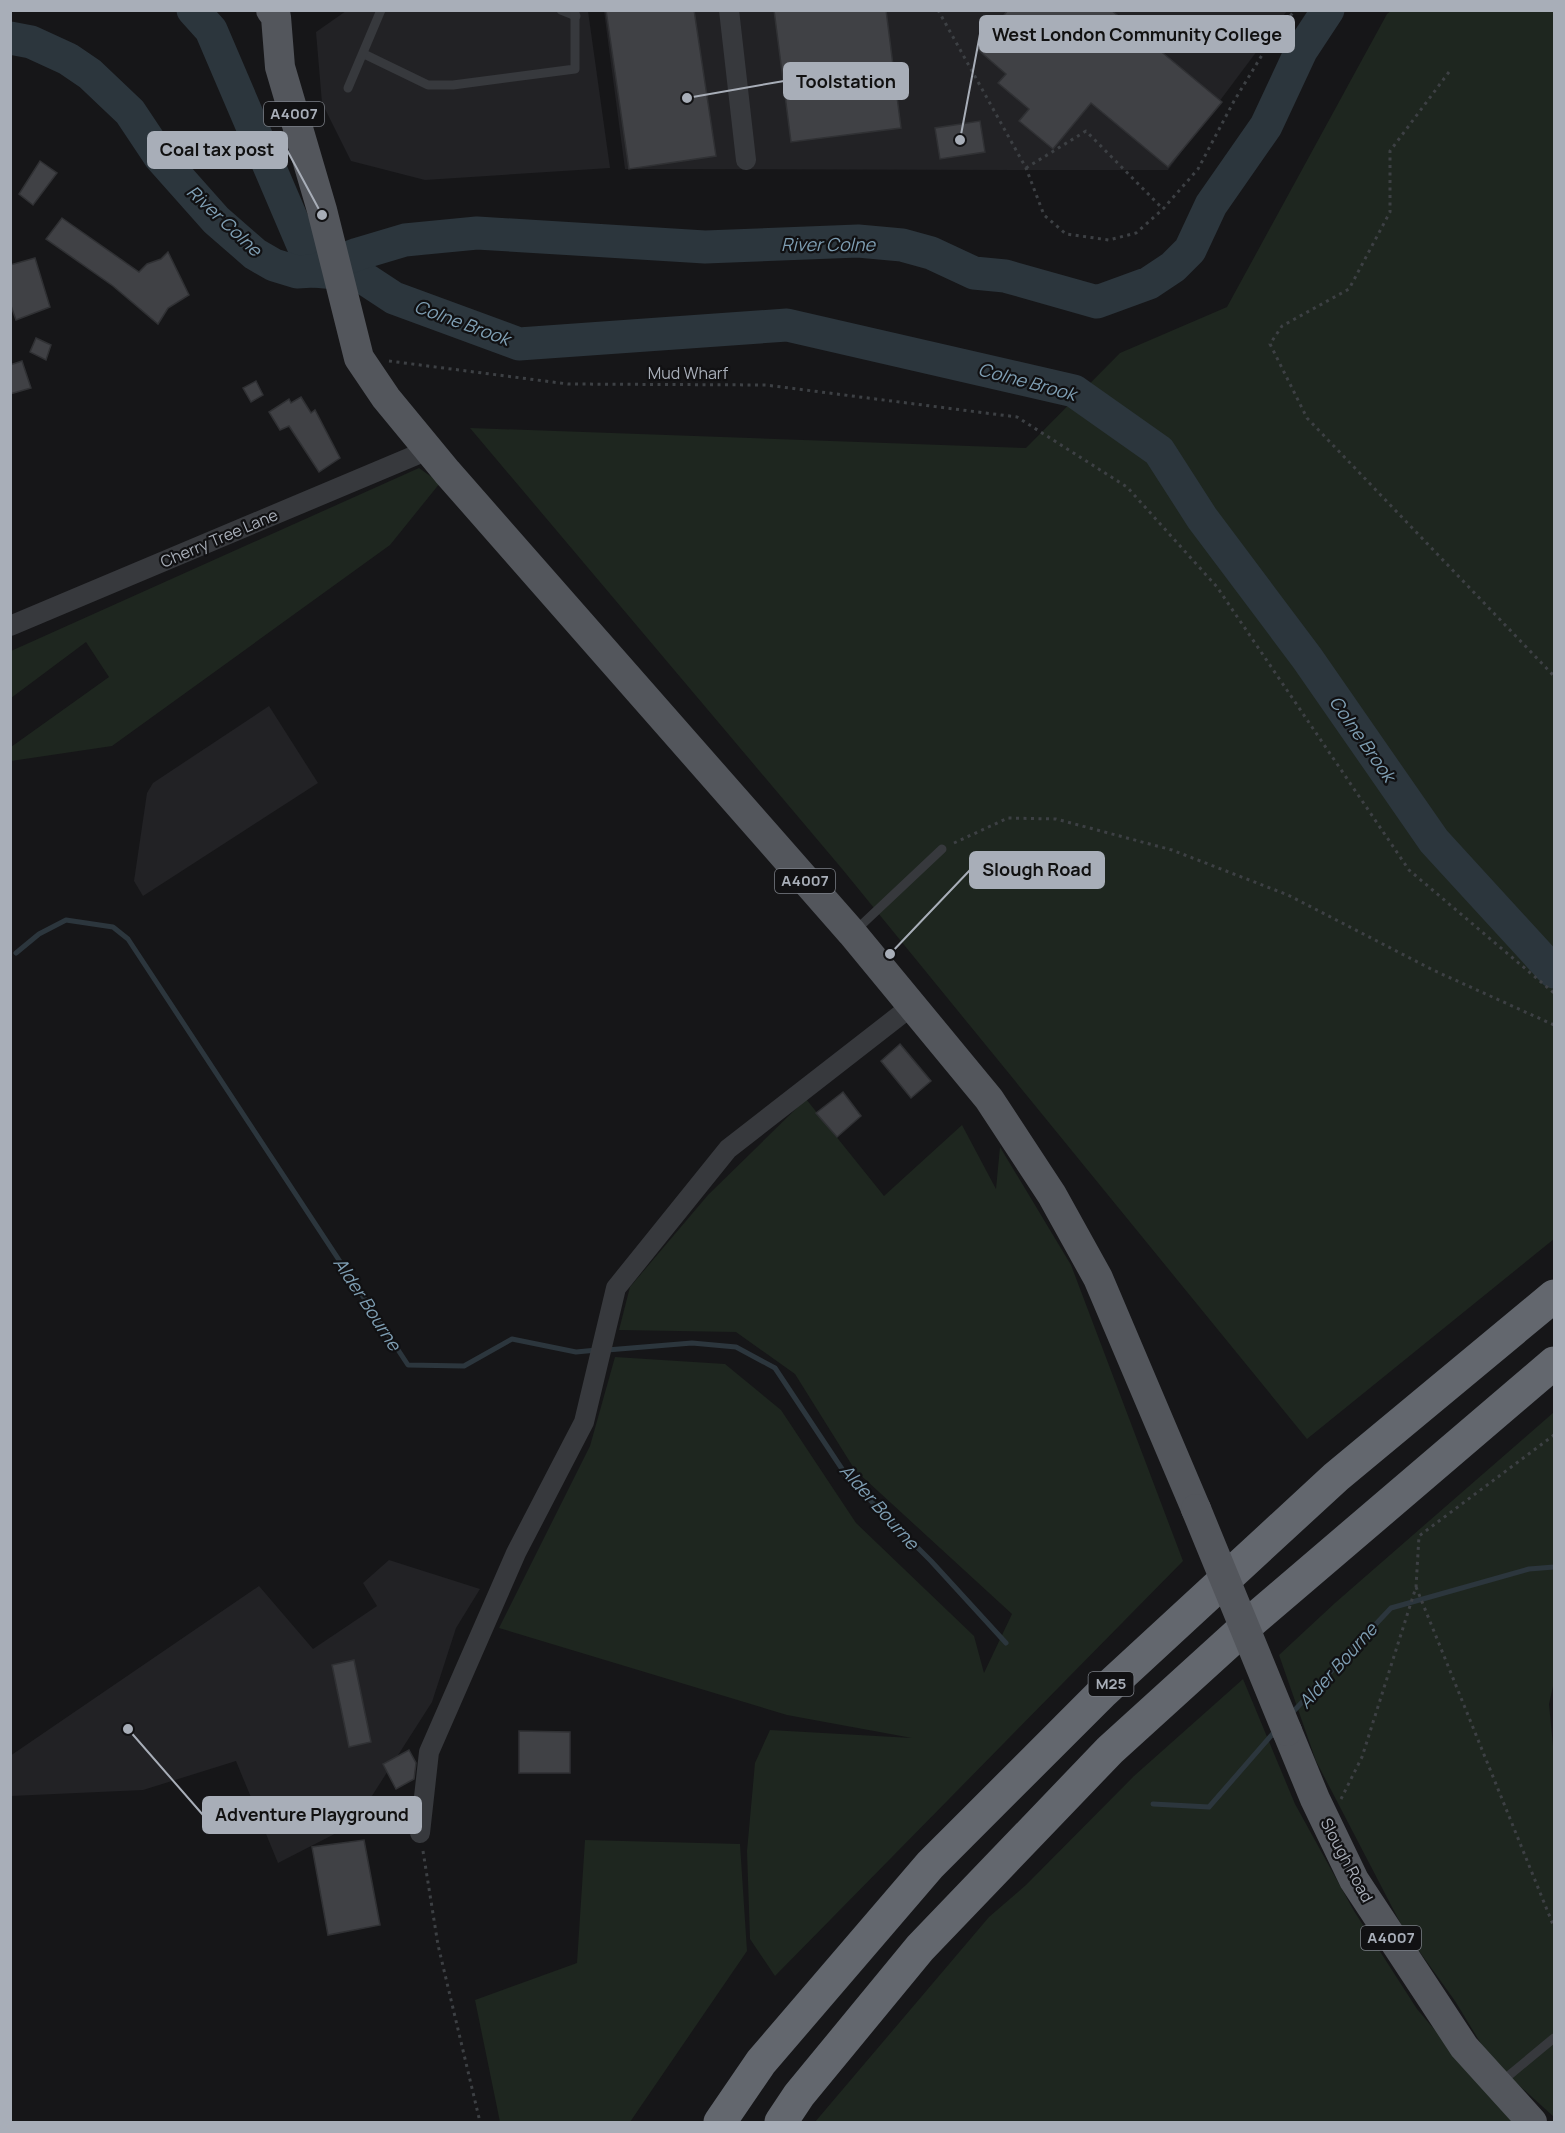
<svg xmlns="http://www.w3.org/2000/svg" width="1565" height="2133" font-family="Manrope,sans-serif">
	<rect width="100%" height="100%" fill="#161618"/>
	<g fill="#222225">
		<polygon points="346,11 588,11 610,168 425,180 351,161 322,103 316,32"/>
		<polygon points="604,11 1287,11 1168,170 1068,170 625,169"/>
		<polygon points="269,706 318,783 143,896 134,881 147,793 153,783"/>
		<polygon points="389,1560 480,1589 456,1628 432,1702 354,1824 278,1863 236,1761 143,1790 11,1796 10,1756 259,1586 313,1649 377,1606 363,1583"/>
	</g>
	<g fill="#1e261f">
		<polygon points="1392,10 1554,11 1554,1239 1307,1439 843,870 470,428 1026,448 1120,353 1227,307 1387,14"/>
		<polygon points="419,468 440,483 390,545 112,746 11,761 11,747 109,677 86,642 11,698 11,651"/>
		<polygon points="806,1099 884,1196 962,1125 996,1189 1000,1147 1071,1265 1183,1561 775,1976 750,1939 747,1851 755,1763 770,1730 912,1738 787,1715 499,1628 590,1446 615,1357 725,1364 781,1410 856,1523 974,1636 984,1673 1012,1614 855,1470 795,1374 736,1332 619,1330 630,1287 708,1195"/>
		<polygon points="1554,1412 1554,1682 1549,1704 1554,1756 1554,2117 1491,2060 1455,2001 1404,1930 1316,1761 1279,1655 1335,1603"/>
		<polygon points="1243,1679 1295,1804 1354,1911 1417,2009 1513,2122 815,2122 989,1917 1026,1885 1134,1776"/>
		<polygon points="585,1840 740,1844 747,1951 630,2122 500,2122 475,2000 577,1963"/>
	</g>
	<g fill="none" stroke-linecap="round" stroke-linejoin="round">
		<g stroke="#2c363d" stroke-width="5">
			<polyline points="16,953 39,934 66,920 113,927 128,939 408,1365 464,1366 512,1339 576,1352 597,1350"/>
			<polyline points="607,1350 692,1343 736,1347 775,1368 848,1478 931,1561 1006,1643"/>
			<polyline points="1290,1715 1391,1608 1529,1569 1554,1567"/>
			<polyline points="1153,1804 1209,1807 1276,1730"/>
		</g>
		<g stroke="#2c363d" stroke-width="33">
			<polyline points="193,10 211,30 314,271 359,275 394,298 519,344 787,325 1074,391 1159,451 1202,518 1307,658 1434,841 1554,972"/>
			<polyline points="10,38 31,42 68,59 90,74 130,112 160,157 216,220 255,254 274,265 297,272 314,271 358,254 405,240 477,233 705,247 858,241 902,245 931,253 974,273 1005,276 1097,302 1149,283 1173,267 1190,250 1211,205 1266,126 1301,51 1328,10"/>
		</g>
	</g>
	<g fill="#404145" stroke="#303134" stroke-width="1.5">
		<polygon points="606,10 694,10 716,156 629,169"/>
		<polygon points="774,10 886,10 901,128 791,142"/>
		<polygon points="1008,10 1111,10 1222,102 1168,167 1091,103 1053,149 1019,121 1029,109 998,83 1006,74 977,49"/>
		<polygon points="980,121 985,152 940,159 935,128"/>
		<polygon points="40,161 57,173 33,205 19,194"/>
		<polygon points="62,218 139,272 147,264 161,259 168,252 189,295 168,308 158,324 113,286 46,239"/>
		<polygon points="35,258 50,307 16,320 10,303 10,265"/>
		<polygon points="36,338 51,345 46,360 30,352"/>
		<polygon points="22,361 31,388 10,394 10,365"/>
		<polygon points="256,381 263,395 251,402 243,388"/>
		<polygon points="301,397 311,413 315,410 340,458 319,472 289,426 280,430 269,412 289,399 291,403"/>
		<polygon points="900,1044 931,1081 911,1098 881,1061"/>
		<polygon points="843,1092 861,1116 837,1137 816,1113"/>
		<polygon points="354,1660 371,1742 349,1747 332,1665"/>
		<polygon points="519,1731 570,1732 570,1773 519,1773"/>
		<polygon points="409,1750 416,1763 414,1779 396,1789 383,1764"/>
		<polygon points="364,1840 380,1925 328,1935 312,1847"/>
	</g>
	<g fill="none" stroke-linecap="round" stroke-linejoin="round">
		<g stroke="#3d4044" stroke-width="3" stroke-dasharray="3 4.5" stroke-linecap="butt">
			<polyline points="938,10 1026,168 1044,215 1066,234 1109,240 1136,233 1163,209 1198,169 1234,101 1270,42 1295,10"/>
			<polyline points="1449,72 1390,151 1390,212 1349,289 1282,326 1270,344 1307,418 1554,676"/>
			<polyline points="1026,168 1086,131 1163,209"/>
			<polyline points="389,361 568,384 766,385 1017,417 1127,487 1217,587 1409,870 1554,993"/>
			<polyline points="954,843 1008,818 1056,819 1172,850 1288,895 1433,970 1554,1025"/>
			<polyline points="1416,1587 1554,1927"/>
			<polyline points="1341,1799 1362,1757 1416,1587 1419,1536 1554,1435"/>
			<polyline points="423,1851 438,1945 480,2122"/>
		</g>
		<g stroke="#37393d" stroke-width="9">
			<polyline points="561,10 576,16"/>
			<polyline points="364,54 428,85 453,85 575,69 575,10"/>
			<polyline points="348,88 381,10"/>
			<polyline points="856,930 942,849"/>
			<polyline points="1501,2082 1554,2038"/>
		</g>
		<g stroke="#37393d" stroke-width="20">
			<polyline points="729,10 746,160"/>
			<polyline points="10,626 428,450"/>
			<polyline points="420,1833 429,1752 516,1553 584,1422 616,1288 728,1149 913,1005"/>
		</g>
		<g stroke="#53565c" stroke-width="30">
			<polyline points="271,10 276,17 280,67 322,210 359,358 386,398 447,472 852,933 989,1099 1052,1195 1098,1278 1196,1509"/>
			<polyline points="1287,1731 1315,1799 1354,1880 1464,2047 1532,2122"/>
		</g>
		<g stroke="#63676e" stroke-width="33">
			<polyline points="720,2122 761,2062 930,1865 1103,1692 1336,1477 1554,1296"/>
			<polyline points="781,2122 799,2095 920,1948 1110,1750 1252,1621 1554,1363"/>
		</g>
		<polyline stroke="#53565c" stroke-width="30" points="1196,1509 1287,1731"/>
	</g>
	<g text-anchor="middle" stroke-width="4.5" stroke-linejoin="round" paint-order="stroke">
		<g fill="#111113" stroke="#7b7f86" stroke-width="1.5">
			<rect x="264" y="102" width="60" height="24" rx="4.5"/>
			<rect x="775" y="869" width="60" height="24" rx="4.5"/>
			<rect x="1088.5" y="1672" width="45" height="24" rx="4.5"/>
			<rect x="1361" y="1926" width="60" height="24" rx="4.5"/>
		</g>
		<g font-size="15" font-weight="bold" fill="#a8aeb8">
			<text x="294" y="119">A4007</text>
			<text x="805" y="886">A4007</text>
			<text x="1111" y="1689">M25</text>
			<text x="1391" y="1943">A4007</text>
		</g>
		<g font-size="16" fill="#a8aeb8" stroke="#111113">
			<text x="688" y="379">Mud Wharf</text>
			<text transform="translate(219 538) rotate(-23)" y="6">Cherry Tree Lane</text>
			<text transform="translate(1347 1860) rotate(62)" y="6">Slough Road</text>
		</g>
		<g font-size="18" font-style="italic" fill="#7f9fb4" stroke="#111113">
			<text transform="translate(224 221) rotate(43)" y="6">River Colne</text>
			<text x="828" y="251">River Colne</text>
			<text transform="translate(462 323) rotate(20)" y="6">Colne Brook</text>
			<text transform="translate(1027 382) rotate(15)" y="6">Colne Brook</text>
			<text transform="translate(1362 739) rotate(55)" y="6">Colne Brook</text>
			<text transform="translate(367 1304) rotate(57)" y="6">Alder Bourne</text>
			<text transform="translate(879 1507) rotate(48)" y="6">Alder Bourne</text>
			<text transform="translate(1338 1666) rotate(-48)" y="6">Alder Bourne</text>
		</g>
	</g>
	<path fill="none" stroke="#a8aeb8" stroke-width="2" d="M960 140L980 34M687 98L784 81M322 215L287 150M890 954L970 870M128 1729L203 1815"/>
	<g fill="#a8aeb8" stroke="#111113" stroke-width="2">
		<circle cx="960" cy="140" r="6"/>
		<circle cx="687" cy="98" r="6"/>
		<circle cx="322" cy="215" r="6"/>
		<circle cx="890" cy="954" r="6"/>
		<circle cx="128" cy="1729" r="6"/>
	</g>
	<g fill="#a8aeb8" stroke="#a8aeb8" stroke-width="2">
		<rect x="980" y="16" width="314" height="36" rx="6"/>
		<rect x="784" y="63" width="124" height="36" rx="6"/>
		<rect x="148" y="132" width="139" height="36" rx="6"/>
		<rect x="970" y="852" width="134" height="36" rx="6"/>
		<rect x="203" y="1797" width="218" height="36" rx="6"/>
	</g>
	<g font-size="18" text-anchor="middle" font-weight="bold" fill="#111">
		<text x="1137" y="41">West London Community College</text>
		<text x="846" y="88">Toolstation</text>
		<text x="217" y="156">Coal tax post</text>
		<text x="1037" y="876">Slough Road</text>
		<text x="312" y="1821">Adventure Playground</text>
	</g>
	<rect width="1565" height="2133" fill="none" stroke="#a8aeb8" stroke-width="24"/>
</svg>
